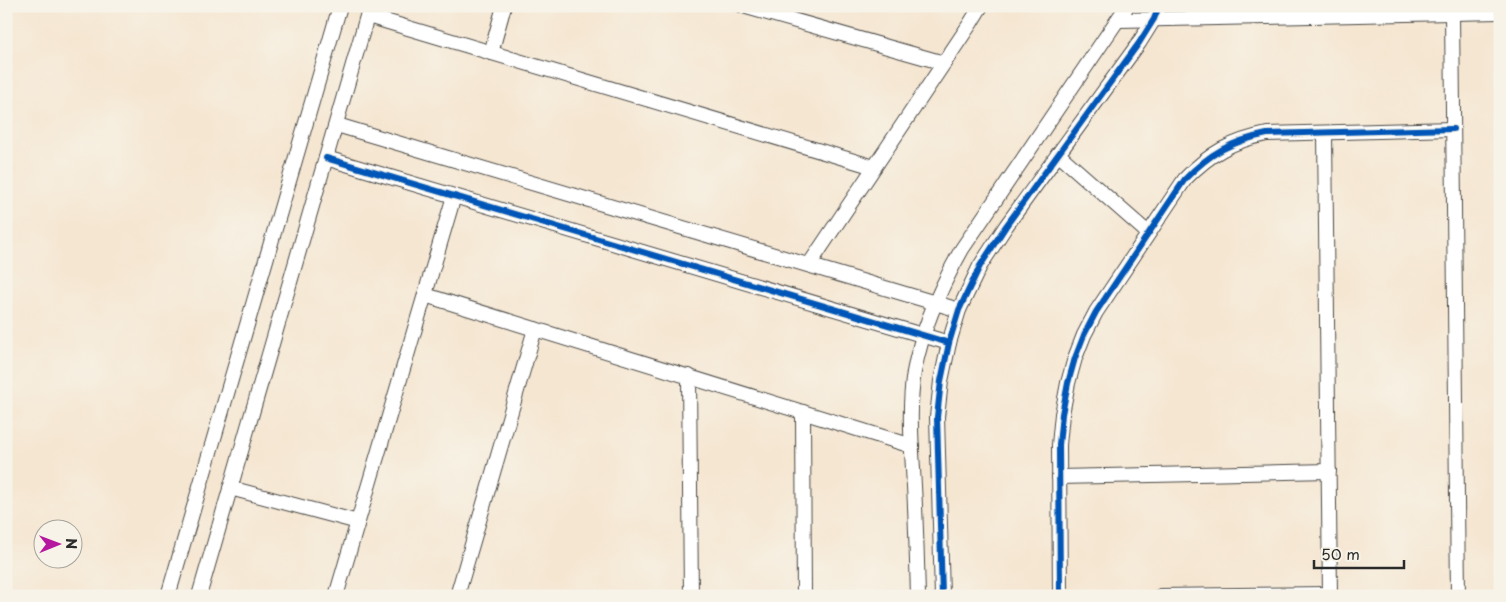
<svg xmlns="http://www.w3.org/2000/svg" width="1506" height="602" font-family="'Playpen Sans',sans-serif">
	<rect width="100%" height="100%" fill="#f7f3e8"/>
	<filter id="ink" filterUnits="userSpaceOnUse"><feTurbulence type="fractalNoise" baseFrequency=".02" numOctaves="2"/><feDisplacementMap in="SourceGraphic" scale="10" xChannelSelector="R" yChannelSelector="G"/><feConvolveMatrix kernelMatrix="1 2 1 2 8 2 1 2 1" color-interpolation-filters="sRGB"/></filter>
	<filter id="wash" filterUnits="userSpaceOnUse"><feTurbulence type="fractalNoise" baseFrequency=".0096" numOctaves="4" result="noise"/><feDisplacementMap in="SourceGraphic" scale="20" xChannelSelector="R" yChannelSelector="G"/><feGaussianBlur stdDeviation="1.12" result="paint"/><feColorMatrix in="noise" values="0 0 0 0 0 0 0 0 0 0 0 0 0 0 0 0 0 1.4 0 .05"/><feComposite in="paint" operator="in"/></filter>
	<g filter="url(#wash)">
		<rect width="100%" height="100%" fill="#f5e6d1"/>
	</g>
	<g filter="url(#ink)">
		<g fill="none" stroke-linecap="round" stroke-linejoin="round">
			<g stroke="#494744" stroke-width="16">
				<g id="minor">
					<polyline points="743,6 944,63"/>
					<polyline points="1452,13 1458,596"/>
					<polyline points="368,16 874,167"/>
					<polyline points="1119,20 1500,12"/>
					<polyline points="491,53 504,6"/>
					<polyline points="337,125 959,310"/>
					<polyline points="1325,133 1330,596"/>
					<polyline points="1058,154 1148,233"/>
					<polyline points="326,158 949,343"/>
					<polyline points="809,265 970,24 981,6"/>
					<polyline points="425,295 912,446"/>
					<polyline points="689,376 691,596"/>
					<polyline points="803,412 804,596"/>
					<polyline points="1059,477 1329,471"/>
					<polyline points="230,488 358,522"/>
					<polyline points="168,596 340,6"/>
					<polyline points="199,596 370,6"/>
					<polyline points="336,596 454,196"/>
					<polyline points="457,596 535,329"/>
					<path d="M918,596C917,559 916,522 914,486C912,449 908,409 914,372C922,328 940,288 962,249L1127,6"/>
					<polyline points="942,596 937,417 941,381 949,343 959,310 980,266 1006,226 1139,43 1154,19 1159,6"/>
					<path d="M1060,596L1059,445L1062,414L1068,383L1075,358L1084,335L1096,312L1185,179C1210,153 1232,141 1267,134L1453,129"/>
					<polyline points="1161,596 1330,594"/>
				</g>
			</g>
			<use href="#minor" stroke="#fff" stroke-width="14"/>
			<g stroke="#f7f3e8" stroke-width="9">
				<g id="cycleway">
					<polyline points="326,158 949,343"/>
					<polyline points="942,596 937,417 941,381 949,343 959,310 980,266 1006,226 1139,43 1154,19 1159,6"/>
					<path d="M1060,596L1059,445L1062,414L1068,383L1075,358L1084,335L1096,312L1185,179C1210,153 1232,141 1267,134L1453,129"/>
				</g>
			</g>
			<use href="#cycleway" stroke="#0057b8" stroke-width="6"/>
		</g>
	</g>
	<rect width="1506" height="602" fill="none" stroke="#f7f3e8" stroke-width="25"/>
	<g transform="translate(58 544) rotate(89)"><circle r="24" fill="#f7f3e8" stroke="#a5a39c"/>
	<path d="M0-4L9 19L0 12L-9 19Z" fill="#b5179e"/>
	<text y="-8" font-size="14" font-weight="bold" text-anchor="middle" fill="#2b2b2b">N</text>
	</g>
	<path d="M1314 560v8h90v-8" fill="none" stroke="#2b2b2b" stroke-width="2.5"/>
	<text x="1321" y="560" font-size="15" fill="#2b2b2b" stroke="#f7f3e8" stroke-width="4" paint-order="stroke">50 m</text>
</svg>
